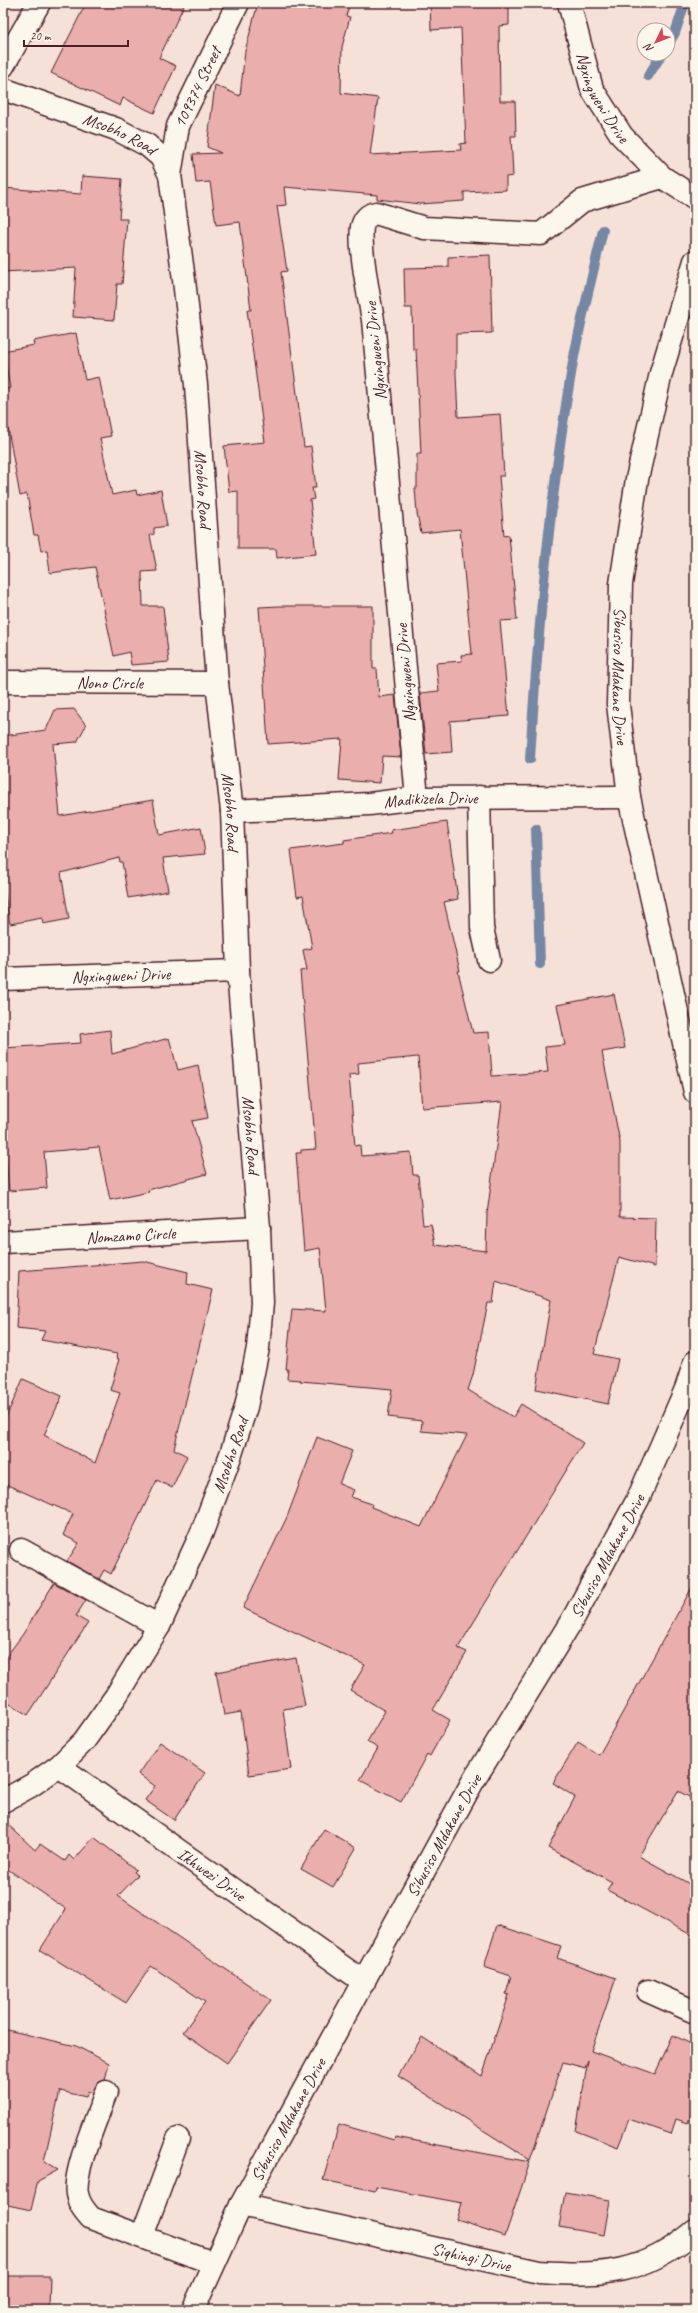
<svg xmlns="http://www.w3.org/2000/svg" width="698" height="2313" font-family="Caveat,sans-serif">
	<rect width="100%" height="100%" fill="#f6e1d9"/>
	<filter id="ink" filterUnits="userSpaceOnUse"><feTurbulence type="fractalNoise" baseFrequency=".025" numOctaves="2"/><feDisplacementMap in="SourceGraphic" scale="8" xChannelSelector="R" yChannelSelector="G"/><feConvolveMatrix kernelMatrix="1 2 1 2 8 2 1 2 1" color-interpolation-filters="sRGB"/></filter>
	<g filter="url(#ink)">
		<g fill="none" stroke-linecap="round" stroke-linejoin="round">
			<g stroke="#7687a3" stroke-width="10">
				<polyline points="668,45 675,33 685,3"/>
				<polyline points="648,76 662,54"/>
				<path d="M530,759C538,626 550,493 573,362C581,318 593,274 603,230"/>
				<polyline points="536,829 540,964"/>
			</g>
		</g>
		<g fill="#eaaead" stroke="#4a1f2b" fill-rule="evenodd">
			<polygon points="86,3 185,3 159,58 176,66 154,113 123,98 120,106 51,73"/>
			<polygon points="258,3 286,3 310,10 312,3 350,3 346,16 350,17 342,47 341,93 378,98 370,155 461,150 460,144 466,143 461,28 431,30 430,3 509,3 509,25 499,26 500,101 515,101 516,136 511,136 513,176 506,177 506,190 464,192 464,201 420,204 377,199 377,195 284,187 286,205 277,206 287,271 281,272 304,447 311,446 316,488 312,488 314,499 310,500 316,554 277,558 276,549 238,549 238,491 229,492 224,446 265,442 247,310 251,310 240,222 216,225 210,182 196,183 193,154 221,153 207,147 215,85 240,96 245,51"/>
			<polygon points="82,176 122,179 119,219 127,219 122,284 117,284 114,320 73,317 76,268 3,272 3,188 81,194"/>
			<polygon points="490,255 492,333 456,334 456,374 458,417 500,414 504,476 499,476 504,536 509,535 517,620 500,621 509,716 450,721 452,752 426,754 420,693 439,691 436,663 462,661 461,655 472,654 460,529 421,533 417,513 415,488 417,488 417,454 421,454 416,349 413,349 412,308 405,308 404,268 448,267 448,257"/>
			<polygon points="76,333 85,380 99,377 111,436 100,438 112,495 136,490 137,495 161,490 167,526 154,528 154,534 150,535 157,571 142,572 143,606 163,606 169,662 131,665 129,652 114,656 95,567 50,573 47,550 41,551 38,535 34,535 27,494 20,496 6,418 3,418 3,390 10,388 3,351 34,345 33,341"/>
			<polygon points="280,606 373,606 373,669 377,669 379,697 395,695 401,757 382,756 380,783 339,780 342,739 268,744 259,607"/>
			<polygon points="74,709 86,725 77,742 53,744 60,816 153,800 159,835 201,827 205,854 163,858 168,891 128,898 122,862 120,862 119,858 61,873 69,919 43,924 42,918 10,924 3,884 3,736 46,730 55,710"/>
			<path d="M447,822L458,899L444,902L460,971H458L473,1033L489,1032L492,1076L548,1072L545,1047L565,1045L557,1005L614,994L625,1048L602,1052L620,1142V1217L656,1218L655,1267L619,1257L594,1354L618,1359L608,1404L536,1389L551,1300L496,1281L493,1303H488L473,1375L468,1390L513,1417L521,1404L583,1443L458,1648L467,1652L433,1710L450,1720L430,1756L427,1754L401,1802L360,1780L378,1748L367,1742L385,1711L350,1690L365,1665L243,1608L287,1517L317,1437L352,1451L339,1484L354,1490L351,1497L372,1504L371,1507L421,1527L467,1435L421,1431L422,1421L388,1417L392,1389L300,1381L301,1380L287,1379L288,1369H286L292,1309L326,1311L320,1248L304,1251L296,1153H301V1150L316,1149L300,971L307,970L303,950L312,948L303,896L297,897L291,850L344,843V840L392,833L391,830ZM418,1057L422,1108L502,1102L487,1214L486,1251L435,1245L431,1224L423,1225L418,1175H413L411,1152L361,1156L360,1145L355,1146L349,1075L359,1074L358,1063Z"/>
			<polygon points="110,1030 112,1054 169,1038 178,1070 198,1065 208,1118 192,1121 207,1174 148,1190 149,1192 110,1200 99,1147 44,1152 47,1188 9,1191 3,1126 3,1048 81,1043 80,1034"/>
			<polygon points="143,1261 188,1272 187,1284 213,1290 174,1449 187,1456 172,1488 157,1480 111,1574 104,1570 99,1579 67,1561 79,1543 63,1535 73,1514 3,1483 3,1424 23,1379 62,1396 44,1435 95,1463 120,1393 110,1390 119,1359 116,1358 117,1354 41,1340 45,1331 16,1328 19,1271"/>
			<polygon points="695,1582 695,1800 678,1791 639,1856 695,1887 695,1937 607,1890 612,1882 548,1848 575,1797 553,1783 578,1742 599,1755"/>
			<polygon points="54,1583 86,1600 76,1616 88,1623 28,1715 3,1700 3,1661 23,1634"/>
			<polygon points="296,1658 305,1706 283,1709 291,1769 249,1775 241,1712 224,1715 216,1672"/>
			<polygon points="160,1742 205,1773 174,1820 145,1800 155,1786 138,1774"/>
			<polygon points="3,1820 35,1850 40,1844 65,1861 69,1855 74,1860 94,1837 136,1870 134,1872 138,1875 118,1896 271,2000 227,2063 183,2032 205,2002 151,1966 126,2003 40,1950 66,1909 3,1866"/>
			<polygon points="324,1829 356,1848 333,1887 301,1869"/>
			<polygon points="497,1925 561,1946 557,1958 616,1978 591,2051 655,2074 673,2035 695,2046 695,2102 688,2123 676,2119 671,2134 629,2119 618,2147 576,2131 588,2060 585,2068 563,2062 530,2160 398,2076 422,2037 482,2076 509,1995 506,1994 511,1976 484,1967"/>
			<polygon points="3,2029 76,2046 109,2063 105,2080 98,2083 92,2093 88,2091 86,2097 60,2091 44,2161 58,2170 38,2181 31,2210 3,2204"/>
			<polygon points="339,2124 394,2140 395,2137 530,2162 505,2236 457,2220 462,2203 376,2187 375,2191 323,2180"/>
			<polygon points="565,2192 610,2200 604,2235 559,2227"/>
			<polygon points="3,2276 50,2276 49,2310 3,2310"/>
		</g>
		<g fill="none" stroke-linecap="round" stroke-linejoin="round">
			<g stroke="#4a1f2b" stroke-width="25">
				<g id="minor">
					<path id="s1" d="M569,3L592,89L622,136L662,177L695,198"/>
					<polyline points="3,66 39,3"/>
					<path id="s2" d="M3,89L116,129L147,145L161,157L170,175L184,280L196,385L217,683L232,811L238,971L259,1228L262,1303L258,1348L246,1407L231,1454L202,1532L159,1626L116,1696L84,1741L59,1766L32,1785L3,1801"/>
					<path id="s3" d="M170,175L178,126L238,3"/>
					<path id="s4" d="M695,261L661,373L637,479L621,584L618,704L629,797L695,1092"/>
					<path id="s5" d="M3,682L217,683"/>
					<polyline points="479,797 482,928 489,960"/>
					<path d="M417,798L373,320C369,296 359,249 362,227C364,219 369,214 376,213L424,228L541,234L582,201L662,177"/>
					<path id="s6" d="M232,811L369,804L417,798L629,797"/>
					<path id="s7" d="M3,979L238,971"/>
					<path id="s8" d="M3,1242L259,1228"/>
					<polyline points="21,1550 159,1626"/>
					<path id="s9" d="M59,1766L364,1982"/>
					<polyline points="648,1991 695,2012"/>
					<path d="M106,2092C98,2116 73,2171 77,2194C79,2204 84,2210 91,2218L213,2263"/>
					<path id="s10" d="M241,2205L539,2272C603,2276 643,2275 695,2231"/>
					<polyline points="142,2236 178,2139"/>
					<path id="s11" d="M193,2310L241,2205L472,1783L574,1617L638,1499L686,1389L695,1362"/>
				</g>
			</g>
			<use href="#minor" stroke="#fbf7ec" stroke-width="22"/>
		</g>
	</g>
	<g text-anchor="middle" stroke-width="4" stroke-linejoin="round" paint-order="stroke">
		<g font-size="17" fill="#4a1f2b" stroke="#fbf7ec">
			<text dy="6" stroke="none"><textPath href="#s3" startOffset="93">109374 Street</textPath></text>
			<text dy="6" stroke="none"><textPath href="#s1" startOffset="101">Ngxingweni Drive</textPath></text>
			<text dy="6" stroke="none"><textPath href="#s2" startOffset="125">Msobho Road</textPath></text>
			<text transform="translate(375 351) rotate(-96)" y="6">Ngxingweni Drive</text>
			<text dy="6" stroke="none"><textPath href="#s2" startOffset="509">Msobho Road</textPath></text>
			<text transform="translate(405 673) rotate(-95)" y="6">Ngxingweni Drive</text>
			<text dy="6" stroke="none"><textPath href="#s4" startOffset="424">Sibusiso Mdakane Drive</textPath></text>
			<text dy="6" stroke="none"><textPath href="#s5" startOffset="107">Nono Circle</textPath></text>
			<text dy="6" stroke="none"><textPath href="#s6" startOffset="199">Madikizela Drive</textPath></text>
			<text dy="6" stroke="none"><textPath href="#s2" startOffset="833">Msobho Road</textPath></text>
			<text dy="6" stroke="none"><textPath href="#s7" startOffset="118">Ngxingweni Drive</textPath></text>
			<text dy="6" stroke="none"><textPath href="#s2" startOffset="1157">Msobho Road</textPath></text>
			<text dy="6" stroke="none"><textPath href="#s8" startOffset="128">Nomzamo Circle</textPath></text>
			<text transform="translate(230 1455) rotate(-71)" y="6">Msobho Road</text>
			<text dy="6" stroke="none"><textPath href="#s11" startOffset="861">Sibusiso Mdakane Drive</textPath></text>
			<text dy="6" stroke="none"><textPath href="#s11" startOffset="537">Sibusiso Mdakane Drive</textPath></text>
			<text dy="6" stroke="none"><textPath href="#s9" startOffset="187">Ikhwezi Drive</textPath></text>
			<text dy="6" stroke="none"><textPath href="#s11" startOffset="213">Sibusiso Mdakane Drive</textPath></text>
			<text dy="6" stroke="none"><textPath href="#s10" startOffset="236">Siqhingi Drive</textPath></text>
		</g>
	</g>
	<rect width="698" height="2313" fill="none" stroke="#fbf7ec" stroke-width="16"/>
	<rect x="8" y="8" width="682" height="2297" fill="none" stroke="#4a1f2b" stroke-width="1.5" filter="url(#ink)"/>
	<g transform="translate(656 42) rotate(227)"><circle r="19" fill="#fbf7ec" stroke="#b4a19f"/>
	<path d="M0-3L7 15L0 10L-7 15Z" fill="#d1495b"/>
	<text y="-6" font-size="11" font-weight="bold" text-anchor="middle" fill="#4a1f2b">N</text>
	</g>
	<path d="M24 40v6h104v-6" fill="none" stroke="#4a1f2b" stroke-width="2"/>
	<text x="30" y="40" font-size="12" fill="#4a1f2b" stroke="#fbf7ec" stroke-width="3" paint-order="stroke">20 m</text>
</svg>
